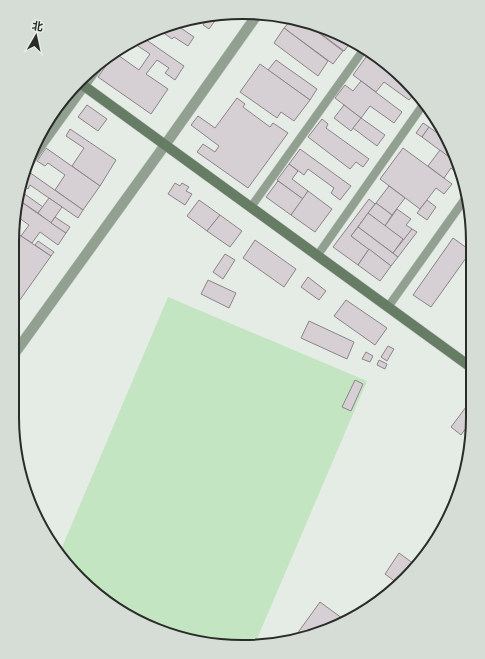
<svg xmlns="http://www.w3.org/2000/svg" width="485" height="659" font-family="Manrope,'Noto Sans SC',sans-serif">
	<rect width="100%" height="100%" fill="#e5ece5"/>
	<polygon fill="#c4e5c1" points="168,297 367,381 254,646 197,643 140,623 90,590 60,552"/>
	<g fill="#d6cfd4" stroke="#8b8489">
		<polygon points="207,18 217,18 209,29 203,25"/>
		<polygon points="183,20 186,20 180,27 175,24"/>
		<polygon points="291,20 311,27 343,51 333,64 284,28"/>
		<polygon points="175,24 194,37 188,46 174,37 172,39 161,31"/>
		<polygon points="311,27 321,31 320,33"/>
		<polygon points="284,28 328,61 318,76 274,43"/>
		<polygon points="321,31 349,40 351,42 344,51 320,33"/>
		<polygon points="145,39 184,66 175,80 165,73 169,68 157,60 146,74 168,89 151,114 98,77 115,53 139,70 150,54 135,44"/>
		<polygon points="369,53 415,93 409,100 384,82 376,92 353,75"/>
		<polygon points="276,60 317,89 310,100 268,70"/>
		<polygon points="260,64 310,100 294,121 281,112 277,118 240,92"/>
		<polygon points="361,81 402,112 394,123 370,106 361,118 335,98 345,85 353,91"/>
		<polygon points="71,93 62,105 61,104"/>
		<polygon points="237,98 245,104 243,107 270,127 273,123 288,133 248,188 197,152 203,144 215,152 219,146 191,125 198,116 215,128"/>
		<polygon points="87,105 107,119 98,131 78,117"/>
		<polygon points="344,105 361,118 351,131 334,118"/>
		<polygon points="56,109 59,112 49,126 47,124 51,114"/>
		<polygon points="361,118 385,135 377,146 353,128"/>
		<polygon points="322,119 328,124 326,128 369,159 363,167 356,162 350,169 308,137"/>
		<polygon points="423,123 429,127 422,137 416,133"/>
		<polygon points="429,127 448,141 455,154 457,163 422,137"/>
		<polygon points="70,129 116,160 100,186 72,166 84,148 66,136"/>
		<polygon points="46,148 100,186 83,210 55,190 65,175 48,163 45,166 37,161"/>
		<polygon points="403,148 452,184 444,194 436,188 420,209 380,179"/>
		<polygon points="300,149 351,186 340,200 331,193 334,188 308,169 304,175 289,164"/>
		<polygon points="440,150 458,164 460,171 458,174 451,168 444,178 428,166"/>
		<polygon points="289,164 298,171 292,179 308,191 303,199 277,180"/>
		<polygon points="29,172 83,210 78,218 30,185 28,189 21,184"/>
		<polygon points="278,181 303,199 291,215 266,197"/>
		<polygon points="175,183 180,186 182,183 189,187 186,191 192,194 185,205 168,194"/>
		<polygon points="389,186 405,198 392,215 376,203"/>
		<polygon points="19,190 43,207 38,213 17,199"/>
		<polygon points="308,191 332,209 315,232 291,215"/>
		<polygon points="49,198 62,207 51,223 38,213"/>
		<polygon points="17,199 66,233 58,245 40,232 32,243 21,236 29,225 15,215"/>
		<polygon points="369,199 375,204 351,236 369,249 358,265 333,247"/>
		<polygon points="199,200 220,215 207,231 187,216"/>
		<polygon points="427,200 436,207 427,220 417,213"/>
		<polygon points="376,203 392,215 385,226 368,213"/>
		<polygon points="397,209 411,219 406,225 412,229 404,240 385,226"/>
		<polygon points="368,213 403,239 393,253 358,227"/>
		<polygon points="220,215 242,231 230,247 207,231"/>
		<polygon points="55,217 70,227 66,233 51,223"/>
		<polygon points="358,227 398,257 391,266 351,236"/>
		<polygon points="412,229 417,232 398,257 393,253"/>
		<polygon points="12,230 51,256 12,311"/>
		<polygon points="453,238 471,251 431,307 413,295"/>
		<polygon points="255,240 296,269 284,287 243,258"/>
		<polygon points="38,241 54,252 51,256 35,245"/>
		<polygon points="369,249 391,266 380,281 358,265"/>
		<polygon points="225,254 235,260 223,279 213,272"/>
		<polygon points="308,277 326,291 319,300 301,287"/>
		<polygon points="208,280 236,293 229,308 201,294"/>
		<polygon points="346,300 387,328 375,345 334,316"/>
		<polygon points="309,321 354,342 347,359 301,338"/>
		<polygon points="388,346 394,349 387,361 381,357"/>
		<polygon points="366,352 373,356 370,362 362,359"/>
		<polygon points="379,360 387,364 385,369 377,365"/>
		<polygon points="355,380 363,384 351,411 342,407"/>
		<polygon points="469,403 472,406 472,420 461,435 451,427"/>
		<polygon points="399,553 414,564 397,583 385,574"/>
		<polygon points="320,602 346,621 330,630 294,638"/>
	</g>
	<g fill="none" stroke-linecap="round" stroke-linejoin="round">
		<g stroke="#c3c9c3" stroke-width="9">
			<g id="lane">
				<polyline points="28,165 105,58"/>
				<polyline points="251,207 364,49"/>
				<polyline points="317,256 425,102"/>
				<polyline points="388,307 467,196"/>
			</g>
		</g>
		<g stroke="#c3c9c3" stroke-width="11">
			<polyline id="street" points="12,357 165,145 257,15"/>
		</g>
		<g stroke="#c3c9c3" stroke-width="11">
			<polyline id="secondary" points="80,83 472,368"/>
		</g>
		<use href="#lane" stroke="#91a090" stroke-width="8"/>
		<use href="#street" stroke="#91a090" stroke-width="10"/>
		<use href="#secondary" stroke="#677c65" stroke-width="10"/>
	</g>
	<path d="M0 0H485V659H0ZM242 19H243A223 223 0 0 1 466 242V417A223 223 0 0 1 243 640H242A223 223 0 0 1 19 417V242A223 223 0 0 1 242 19Z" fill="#d6ddd6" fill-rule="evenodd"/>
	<path fill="none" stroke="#2a2c29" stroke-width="2" d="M242 19H243A223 223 0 0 1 466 242V417A223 223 0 0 1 243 640H242A223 223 0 0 1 19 417V242A223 223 0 0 1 242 19Z"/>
	<g transform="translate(36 36) rotate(9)" stroke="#e5ece5" stroke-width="3" paint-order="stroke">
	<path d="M0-3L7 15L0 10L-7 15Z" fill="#2a2c29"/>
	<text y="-6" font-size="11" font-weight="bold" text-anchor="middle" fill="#2a2c29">北</text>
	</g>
</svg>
